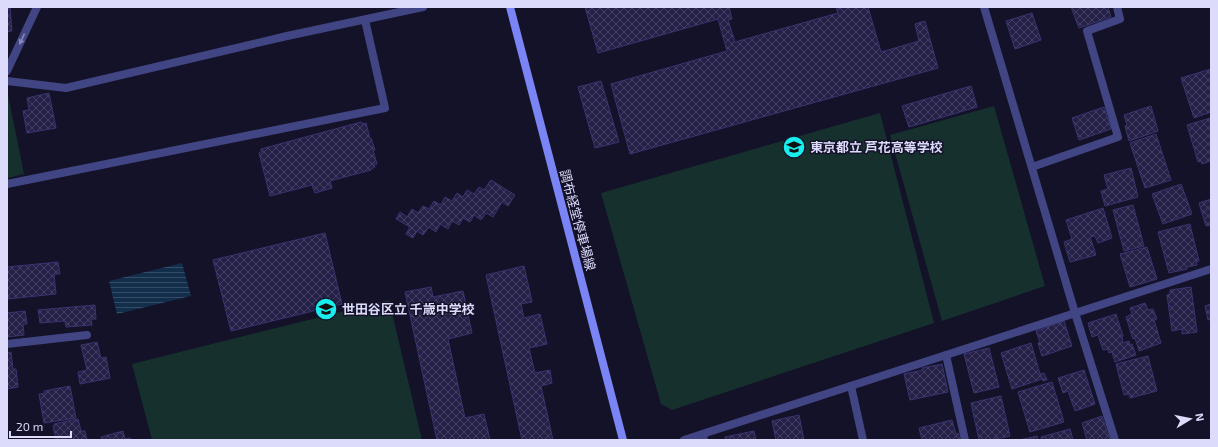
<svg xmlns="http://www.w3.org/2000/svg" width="1218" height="447" font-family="'Exo 2','Noto Sans JP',sans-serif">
	<defs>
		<pattern id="water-rules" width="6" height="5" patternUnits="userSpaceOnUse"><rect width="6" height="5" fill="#132e4b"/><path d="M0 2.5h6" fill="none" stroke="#354c66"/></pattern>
		<pattern id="building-cross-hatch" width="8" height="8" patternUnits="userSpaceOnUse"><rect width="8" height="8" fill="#242047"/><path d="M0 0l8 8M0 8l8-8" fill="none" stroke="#434062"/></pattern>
	</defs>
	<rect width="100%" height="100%" fill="#141228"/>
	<g fill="#16312d">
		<polygon points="7,90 24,174 7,178"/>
		<polygon points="994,106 1045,286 942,321 890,135"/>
		<polygon points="880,113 934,323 672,410 661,404 601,193"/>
		<polygon points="389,300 422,440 152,440 132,364"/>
	</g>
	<polygon fill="url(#water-rules)" points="182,263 191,296 117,314 109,281"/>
	<g fill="url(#building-cross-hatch)" stroke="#393471">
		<polygon points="7,7 10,7 12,31 7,32"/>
		<polygon points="585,7 729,7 732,19 728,20 735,42 838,13 836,7 868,7 881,52 919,41 915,24 925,21 938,68 630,154 611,84 727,51 718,19 598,53"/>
		<polygon points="1071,7 1108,7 1111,17 1079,28"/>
		<polygon points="1032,13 1041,40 1015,49 1006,21"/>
		<polygon points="1211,69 1211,112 1194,118 1181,78"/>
		<polygon points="601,81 619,142 595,148 578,87"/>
		<polygon points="971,86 977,107 909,127 902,106"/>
		<polygon points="49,93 56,128 27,133 23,111 29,110 27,98"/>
		<polygon points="1151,106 1158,131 1129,141 1125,126 1127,125 1124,115"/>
		<polygon points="1104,107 1111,129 1079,140 1072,118"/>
		<polygon points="1210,118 1211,161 1202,164 1201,161 1198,162 1187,125"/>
		<polygon points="361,122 364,124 366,123 370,139 371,138 375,150 373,150 377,164 374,164 375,167 371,169 371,170 330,181 332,188 315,193 312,185 270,196 259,153 261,152 261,149"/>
		<polygon points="1156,134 1171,180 1145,188 1130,143"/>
		<polygon points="1131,168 1138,197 1105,206 1101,191 1108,189 1104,175"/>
		<polygon points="491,180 515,195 508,206 502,202 493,217 486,213 481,220 474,215 470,222 463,218 459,225 452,221 448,229 440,224 436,232 429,227 423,235 417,231 413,238 406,234 410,227 396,219 400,212 407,217 412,209 418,213 423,206 429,209 434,201 441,205 445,197 452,201 457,193 463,197 467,190 474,194 479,187 484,190"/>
		<polygon points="1181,184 1192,214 1163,224 1152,194"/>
		<polygon points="1211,199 1211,225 1206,226 1199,203"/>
		<polygon points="1133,205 1144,246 1124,251 1113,210"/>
		<polygon points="1103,208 1112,238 1098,243 1095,236 1090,237 1096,255 1070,262 1064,242 1072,239 1066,220"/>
		<polygon points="1190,224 1199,261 1196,262 1197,265 1187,267 1187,269 1169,273 1158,232"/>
		<polygon points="325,233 342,304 231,331 213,260"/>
		<polygon points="1147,247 1157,279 1130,287 1120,254"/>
		<polygon points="58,262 60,274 54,274 56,294 7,299 7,267"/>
		<polygon points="524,266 532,302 521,304 524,318 540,314 547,344 529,348 535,373 550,370 552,383 541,386 553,440 522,440 486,275"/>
		<polygon points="431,287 433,297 463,291 472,333 448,339 465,418 484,414 490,440 437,440 405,292"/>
		<polygon points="1191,287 1197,332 1182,334 1182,329 1172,331 1167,295 1170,294 1170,290"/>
		<polygon points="1145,303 1148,310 1153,309 1157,319 1154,320 1161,343 1139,351 1135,338 1133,339 1126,317 1132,314 1130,308"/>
		<polygon points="1211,304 1211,319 1208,320 1205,306"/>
		<polygon points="95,305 96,319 91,319 92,325 66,327 65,321 40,323 38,310"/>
		<polygon points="25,311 27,324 23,324 24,335 7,337 7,313"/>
		<polygon points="1116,314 1123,336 1122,337 1123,343 1129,341 1130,345 1132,344 1136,355 1115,362 1112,352 1109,353 1108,349 1103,350 1098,335 1092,337 1088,323"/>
		<polygon points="1064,321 1072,346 1042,356 1038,343 1040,342 1036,331"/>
		<polygon points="97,342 101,358 106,357 110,378 80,384 78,372 87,370 81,345"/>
		<polygon points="1031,343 1040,374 1044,373 1047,380 1043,381 1042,379 1012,389 1001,353"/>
		<polygon points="989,348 999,387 974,393 964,354"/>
		<polygon points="11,352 13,369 16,369 18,387 7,389 7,353"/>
		<polygon points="1148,356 1157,391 1130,398 1129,394 1124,395 1116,364"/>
		<polygon points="942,364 948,392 910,400 904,374 923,370 922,368"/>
		<polygon points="1084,370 1095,404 1075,411 1068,391 1063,393 1058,378"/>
		<polygon points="1052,382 1064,422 1030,432 1018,392"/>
		<polygon points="70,386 76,418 44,423 39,394 45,393 44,391"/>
		<polygon points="1001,396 1010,436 991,440 979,440 971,403"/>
		<polygon points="799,415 804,440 776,440 772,421"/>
		<polygon points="1102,416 1110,440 1087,440 1082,423"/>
		<polygon points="78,419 81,431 85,431 87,440 56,440 53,426 55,426 54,424"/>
		<polygon points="952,420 956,434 958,433 960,440 922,440 919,428"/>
		<polygon points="1070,429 1073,440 1042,440 1041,437"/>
		<polygon points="123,431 125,439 130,438 131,440 102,440 101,437"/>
		<polygon points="754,431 756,440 725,440 725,437"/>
		<polygon points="1037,436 1038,440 1019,440"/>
	</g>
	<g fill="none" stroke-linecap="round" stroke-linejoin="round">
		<g stroke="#414583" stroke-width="8">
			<polyline points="7,344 87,335"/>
			<polyline points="684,440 1211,269"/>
		</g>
		<g stroke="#414583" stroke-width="8">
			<polyline points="984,7 1075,313 1115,440"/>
			<polyline points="7,71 37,7"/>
			<polyline points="7,81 66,88 287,36 423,7"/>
			<polyline points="1032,167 1118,137 1087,31 1120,19 1117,7"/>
			<polyline points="7,184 385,108 365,20"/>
			<polyline points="946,355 965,440"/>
			<polyline points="851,386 863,440"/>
			<polyline points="703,434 704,440"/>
		</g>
		<polyline stroke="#7a84f5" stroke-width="8" points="510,7 623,440"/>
	</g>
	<defs><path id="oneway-solid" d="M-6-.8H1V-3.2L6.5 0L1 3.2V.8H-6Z"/></defs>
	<use fill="#8788b9" href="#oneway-solid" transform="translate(22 39) rotate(115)"/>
	<defs>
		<g id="school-disc" transform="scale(1.15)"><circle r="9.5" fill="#17edec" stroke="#141228"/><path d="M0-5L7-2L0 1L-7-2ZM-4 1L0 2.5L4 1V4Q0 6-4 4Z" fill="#111"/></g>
	</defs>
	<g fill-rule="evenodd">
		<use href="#school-disc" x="794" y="147"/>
		<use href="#school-disc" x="326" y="309"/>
	</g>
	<g text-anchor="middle" stroke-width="3" stroke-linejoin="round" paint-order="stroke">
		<g font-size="13" font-weight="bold" fill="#dcdbfc" stroke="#141228" text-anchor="start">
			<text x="810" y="152">東京都立 芦花高等学校</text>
			<text x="342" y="314">世田谷区立 千歳中学校</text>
		</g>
		<g font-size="13" fill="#dcdbfc" stroke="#141228">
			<text transform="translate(578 220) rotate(75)" y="5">調布経堂停車場線</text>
		</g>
	</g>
	<rect width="1218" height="447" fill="none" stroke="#dcdbfc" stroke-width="16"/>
	<g transform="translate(1190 419) rotate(80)" stroke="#141228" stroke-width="3" paint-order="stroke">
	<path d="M0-3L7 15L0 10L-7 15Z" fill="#dcdbfc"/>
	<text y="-6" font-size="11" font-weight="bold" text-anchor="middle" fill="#dcdbfc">N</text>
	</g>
	<path d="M10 431v6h61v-6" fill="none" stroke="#dcdbfc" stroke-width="2"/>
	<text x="16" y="431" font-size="12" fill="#dcdbfc" stroke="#141228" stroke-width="3" paint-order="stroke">20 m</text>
</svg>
